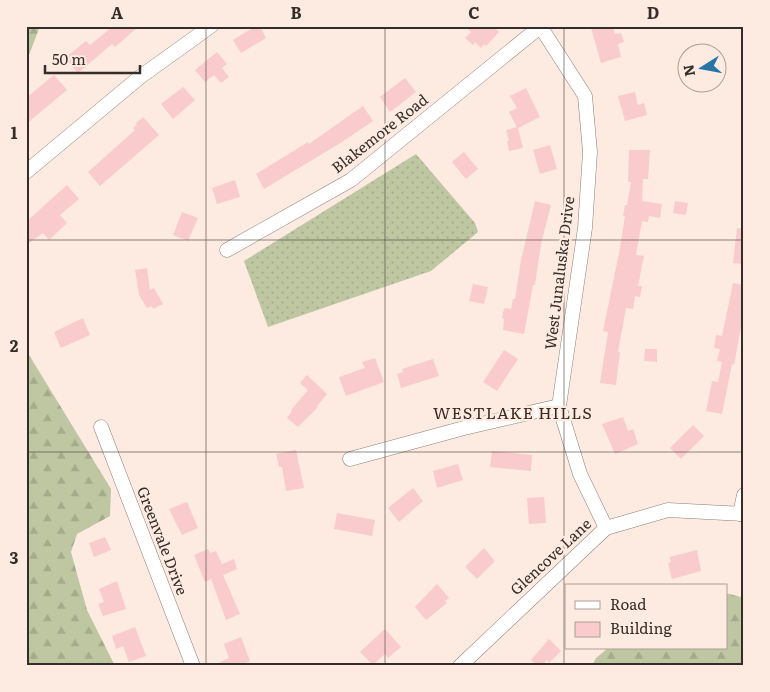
<svg xmlns="http://www.w3.org/2000/svg" width="770" height="692" font-family="Literata,serif">
	<defs>
		<pattern id="grass-dots" width="8" height="8" patternUnits="userSpaceOnUse" patternTransform="scale(1.25)"><rect width="8" height="8" fill="#bec7a2"/><path d="M2 2h.1M6 6h.1" fill="none" stroke="#a4ab8c" stroke-width="1.8" stroke-linecap="round"/></pattern>
		<pattern id="forest-firs" width="22" height="20" patternUnits="userSpaceOnUse" patternTransform="scale(1.25)"><rect width="22" height="20" fill="#bec7a2"/><path d="M5 1l3.5 6h-7zM16 11l3.5 6h-7z" fill="#a4ab8c"/></pattern>
	</defs>
	<rect width="100%" height="100%" fill="#fdeae0"/>
	<polygon fill="url(#grass-dots)" points="416,154 475,223 478,232 431,271 268,327 244,261"/>
	<g fill="url(#forest-firs)">
		<polygon points="26,26 40,26 26,63"/>
		<polygon points="26,350 111,489 110,516 77,534 71,552 87,610 115,666 26,666"/>
		<polygon points="726,593 744,598 744,666 592,666 596,658 608,648 726,648"/>
	</g>
	<g fill="#facbcd">
		<polygon points="113,26 139,26 115,47 112,44 78,73 65,58 86,41 90,45"/>
		<polygon points="256,26 260,26 266,38 241,53 233,40"/>
		<polygon points="465,26 493,26 499,32 486,46 484,44 481,48 475,42 473,45 465,38 471,32"/>
		<polygon points="597,26 613,26 615,34 621,33 624,42 618,44 621,57 601,63 591,28"/>
		<polygon points="217,52 227,64 222,68 229,77 221,83 214,75 205,82 195,70"/>
		<polygon points="54,75 67,90 26,124 26,98"/>
		<polygon points="405,78 416,92 390,112 380,97"/>
		<polygon points="183,87 195,100 173,119 161,104"/>
		<polygon points="526,88 540,117 518,128 523,148 509,151 507,141 509,141 506,130 517,127 509,112 517,108 510,96"/>
		<polygon points="635,92 638,105 644,103 647,115 625,121 618,96"/>
		<polygon points="363,106 373,121 342,142 264,189 256,174 308,142 309,144"/>
		<polygon points="143,117 159,135 100,186 88,172 135,130 133,128 137,125 136,123"/>
		<polygon points="550,145 557,169 540,174 533,150"/>
		<polygon points="629,150 650,150 648,179 643,179 642,201 662,204 660,218 649,216 648,222 642,221 636,255 644,256 638,286 642,286 640,297 635,296 633,309 626,308 618,352 620,352 616,385 600,383 608,332 603,331 620,248 625,216 623,216 625,205 627,205 631,182 628,182"/>
		<polygon points="464,152 478,169 466,179 452,162"/>
		<polygon points="235,180 240,197 217,204 212,188"/>
		<polygon points="67,185 79,199 60,215 67,223 49,240 43,233 26,245 26,222"/>
		<polygon points="535,201 551,205 541,244 535,285 533,285 524,334 503,330 504,319 502,318 504,308 511,309 513,299 515,299 521,260"/>
		<polygon points="675,201 688,203 686,215 673,213"/>
		<polygon points="182,212 198,218 188,241 173,235"/>
		<polygon points="737,228 744,229 744,264 733,263"/>
		<polygon points="147,268 150,290 154,288 163,304 153,309 152,306 147,308 139,295 135,270"/>
		<polygon points="733,283 744,285 744,311 734,365 732,364 722,414 706,411 712,381 718,382 722,362 717,361 720,349 714,348 716,335 722,336"/>
		<polygon points="473,284 488,287 484,304 469,301"/>
		<polygon points="83,318 90,335 61,348 54,332"/>
		<polygon points="645,349 657,349 657,362 644,361"/>
		<polygon points="504,350 518,359 497,391 483,382"/>
		<polygon points="375,358 384,382 346,396 339,377 365,368 362,362"/>
		<polygon points="433,359 439,376 401,388 397,374 403,372 402,369"/>
		<polygon points="307,375 327,394 317,406 318,407 298,427 287,418 292,411 291,410 308,390 300,383"/>
		<polygon points="623,417 628,431 633,429 638,444 615,454 602,424"/>
		<polygon points="693,425 704,436 681,459 670,448"/>
		<polygon points="296,450 304,488 286,491 282,467 279,467 276,454"/>
		<polygon points="492,451 532,455 531,471 490,467"/>
		<polygon points="458,464 463,480 437,488 433,471"/>
		<polygon points="413,488 423,501 399,522 388,508"/>
		<polygon points="544,497 546,523 529,524 527,498"/>
		<polygon points="187,502 198,528 182,535 169,509"/>
		<polygon points="337,513 375,520 372,536 334,529"/>
		<polygon points="105,537 111,550 94,557 89,543"/>
		<polygon points="484,548 495,561 477,579 465,567"/>
		<polygon points="208,549 210,553 216,551 222,564 234,559 237,569 223,575 240,614 226,620 211,579 205,582 194,555"/>
		<polygon points="697,550 701,571 672,579 668,563 671,562 669,557"/>
		<polygon points="117,581 126,609 103,616 98,604 104,602 99,589"/>
		<polygon points="437,584 449,598 445,601 447,603 426,620 415,607"/>
		<polygon points="135,627 146,656 129,662 123,646 116,649 112,636"/>
		<polygon points="385,629 401,647 388,658 385,654 373,665 360,652"/>
		<polygon points="241,637 250,661 239,666 212,666 229,658 224,644"/>
		<polygon points="549,639 561,651 549,663 547,660 542,666 537,666 531,660"/>
	</g>
	<g fill="none" stroke-linecap="round" stroke-linejoin="round">
		<g stroke="#8f7f76" stroke-width="15">
			<g id="street">
				<polyline points="540,26 585,96 590,152 585,228 559,406 580,474 606,528"/>
				<polyline points="26,172 140,77 211,26"/>
				<polyline points="227,250 351,180 541,26"/>
				<polyline points="101,427 193,666"/>
				<polyline points="350,459 464,428 559,406"/>
				<polyline points="740,514 744,495"/>
				<polyline points="460,666 606,528 668,510 744,514"/>
			</g>
		</g>
		<use href="#street" stroke="#fff" stroke-width="14"/>
	</g>
	<path fill="none" stroke="#342d29" stroke-width="1" stroke-opacity="0.55" d="M206,26V666M385,26V666M564,26V666M26,240H744M26,452H744"/>
	<g text-anchor="middle" stroke-width="4.5" stroke-linejoin="round" paint-order="stroke">
		<g font-size="15" fill="#342d29" stroke="#fdeae0">
			<text transform="translate(380 134) rotate(-38)" y="5">Blakemore Road</text>
			<text transform="translate(560 273) rotate(-83)" y="5">West Junaluska Drive</text>
			<text transform="translate(162 541) rotate(69)" y="5">Greenvale Drive</text>
			<text transform="translate(551 557) rotate(-43)" y="5">Glencove Lane</text>
		</g>
		<g font-size="16" letter-spacing="1" fill="#372921" stroke="#fdeae0">
			<text x="513" y="419">WESTLAKE HILLS</text>
		</g>
	</g>
	<rect width="770" height="692" fill="none" stroke="#fdeae0" stroke-width="55"/>
	<rect x="565" y="584" width="162" height="65" fill="#fdeae0" stroke="#ad9e97"/>
	<rect x="575" y="601" width="25" height="8" fill="#ffffff" stroke="#ad9e97"/>
	<text x="610" y="610" font-size="15" fill="#342d29">Road</text>
	<rect x="575" y="622" width="25" height="15" fill="#facbcd" stroke="#ad9e97"/>
	<text x="610" y="634" font-size="15" fill="#342d29">Building</text>
	<g transform="translate(702 68) rotate(259)"><circle r="24" fill="#fdeae0" stroke="#ad9e97"/>
	<path d="M0-4L9 19L0 12L-9 19Z" fill="#2575a6"/>
	<text y="-8" font-size="14" font-weight="bold" text-anchor="middle" fill="#342d29">N</text>
	</g>
	<path d="M45 65v8h95v-8" fill="none" stroke="#342d29" stroke-width="2.5"/>
	<text x="52" y="65" font-size="15" fill="#342d29" stroke="#fdeae0" stroke-width="4" paint-order="stroke">50 m</text>
	<rect x="28" y="28" width="714" height="636" fill="none" stroke="#342d29" stroke-width="2"/>
	<g font-size="16" text-anchor="middle" font-weight="bold" fill="#342d29">
		<text x="117" y="19">A</text>
		<text x="296" y="19">B</text>
		<text x="474" y="19">C</text>
		<text x="653" y="19">D</text>
		<text x="14" y="139">1</text>
		<text x="14" y="352">2</text>
		<text x="14" y="564">3</text>
	</g>
</svg>
